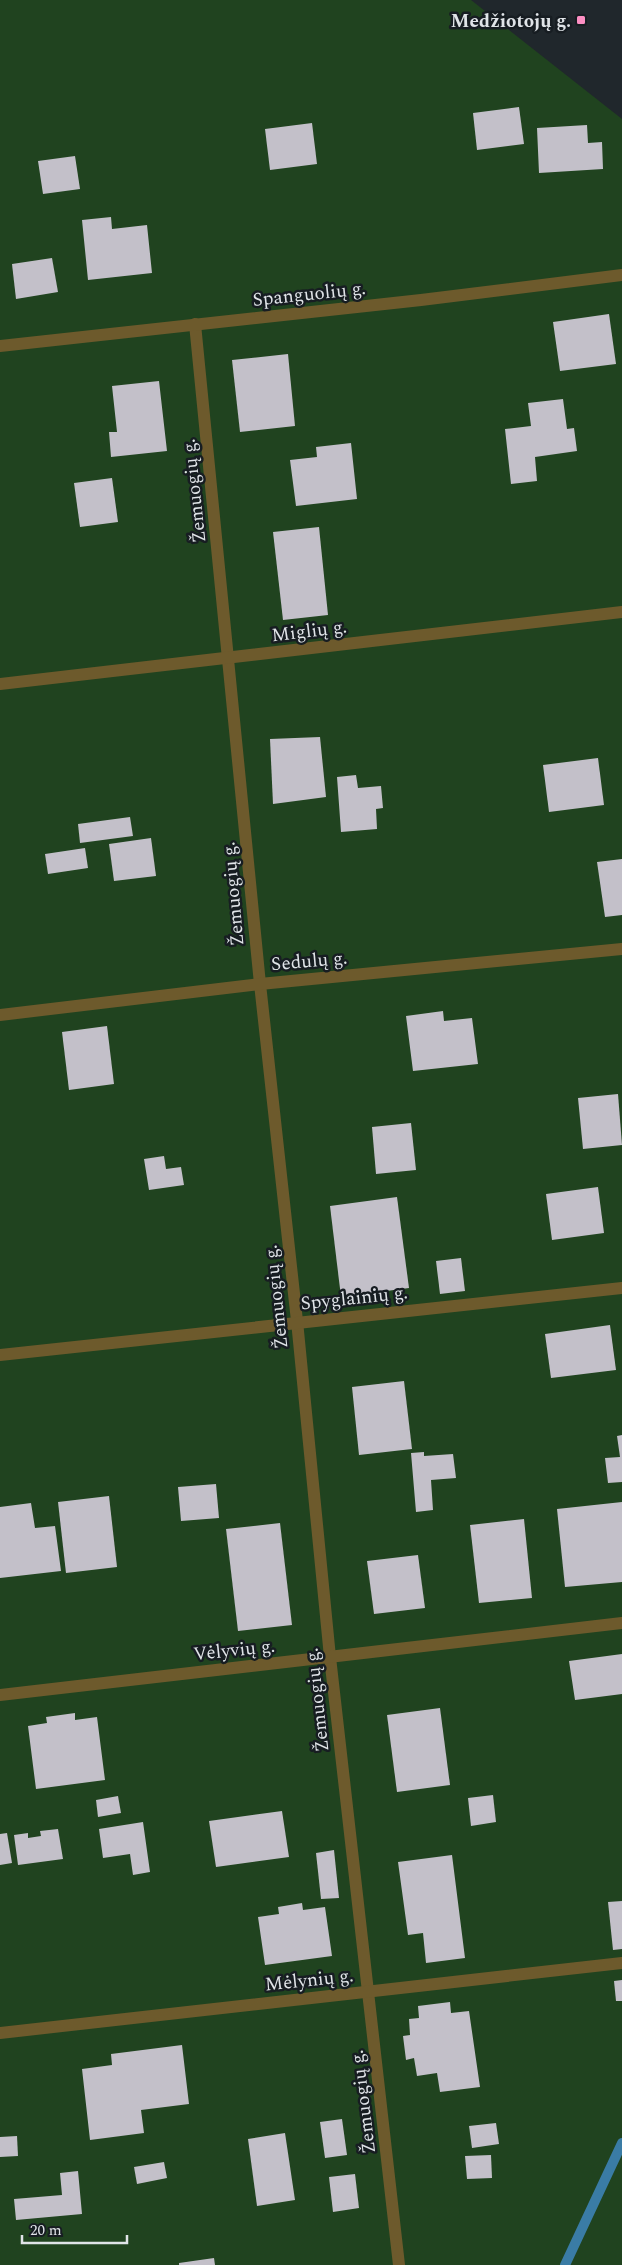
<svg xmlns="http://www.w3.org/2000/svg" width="622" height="2265" font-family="Spectral,serif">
	<rect width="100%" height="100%" fill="#20272c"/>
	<polygon fill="#20431f" points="0,0 471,0 622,119 622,2265 0,2265"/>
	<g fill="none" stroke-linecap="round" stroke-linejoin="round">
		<polyline stroke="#3a7ca5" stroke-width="10" points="565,2265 622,2143"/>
	</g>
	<g fill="#c3c0c9">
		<polygon points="519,107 524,144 477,150 473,113"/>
		<polygon points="312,123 317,164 270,170 265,129"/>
		<polygon points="587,125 588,143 602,142 603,169 539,173 537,128"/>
		<polygon points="75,156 80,189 43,194 38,161"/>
		<polygon points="111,217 112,229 147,225 152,273 88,280 82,220"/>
		<polygon points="52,258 58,292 16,299 12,264"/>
		<polygon points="609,314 616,364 560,371 553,322"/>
		<polygon points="288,354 295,426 240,432 232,360"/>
		<polygon points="159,381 167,451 111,457 109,432 117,432 112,386"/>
		<polygon points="563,399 567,429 574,428 577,451 535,457 537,481 511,484 505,429 531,426 528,403"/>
		<polygon points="351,443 357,499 296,506 290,460 317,457 316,447"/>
		<polygon points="112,478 118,522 80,527 74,483"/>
		<polygon points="319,527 328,615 283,620 273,532"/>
		<polygon points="320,737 326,797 273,804 270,739"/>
		<polygon points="598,758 604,805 549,812 543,765"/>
		<polygon points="356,775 358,788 381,786 383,808 376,809 377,829 341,832 337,777"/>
		<polygon points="130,817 133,836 80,843 78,824"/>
		<polygon points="151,838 156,876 114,881 109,844"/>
		<polygon points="85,848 88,868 48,874 45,854"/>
		<polygon points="622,859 622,915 605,917 597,862"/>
		<polygon points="443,1011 444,1021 472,1018 478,1064 413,1071 406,1016"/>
		<polygon points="107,1026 114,1084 69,1090 62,1032"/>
		<polygon points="618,1094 622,1145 583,1149 578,1098"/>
		<polygon points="411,1123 416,1170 376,1174 372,1127"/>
		<polygon points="164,1156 166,1169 181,1167 184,1185 149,1190 144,1159"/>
		<polygon points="598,1187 604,1233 552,1240 546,1194"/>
		<polygon points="397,1197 409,1288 341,1297 330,1206"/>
		<polygon points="461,1258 465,1291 440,1294 436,1261"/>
		<polygon points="610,1325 616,1370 551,1378 545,1334"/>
		<polygon points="404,1381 412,1449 359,1455 352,1387"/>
		<polygon points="622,1435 622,1482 608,1483 605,1458 620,1457 617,1436"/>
		<polygon points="424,1452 424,1456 453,1454 456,1478 431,1480 433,1510 416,1512 411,1453"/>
		<polygon points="216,1484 219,1518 181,1521 178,1487"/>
		<polygon points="109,1496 117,1567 66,1573 58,1502"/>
		<polygon points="622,1502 622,1582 565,1587 557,1509"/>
		<polygon points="31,1503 35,1528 55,1526 61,1571 0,1578 0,1507"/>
		<polygon points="524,1519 532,1598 479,1603 470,1525"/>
		<polygon points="280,1523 292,1625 238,1631 226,1529"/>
		<polygon points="418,1555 425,1608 374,1614 367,1561"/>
		<polygon points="622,1654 622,1694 575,1700 569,1661"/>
		<polygon points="440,1708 450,1785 397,1792 387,1715"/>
		<polygon points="75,1713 75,1720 97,1717 105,1780 36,1789 28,1726 47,1723 46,1717"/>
		<polygon points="493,1795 496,1822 471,1826 468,1798"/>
		<polygon points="118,1796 121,1813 98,1817 96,1800"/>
		<polygon points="282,1811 289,1857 216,1867 209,1821"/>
		<polygon points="143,1822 150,1872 133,1875 130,1854 103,1858 99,1829"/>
		<polygon points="58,1829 63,1859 18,1865 14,1835 28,1833 28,1838 41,1836 40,1831"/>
		<polygon points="7,1833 12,1863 0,1865 0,1834"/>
		<polygon points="334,1850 339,1898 321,1899 316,1853"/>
		<polygon points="452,1855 465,1958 426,1963 423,1933 408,1935 398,1862"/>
		<polygon points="622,1901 622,1949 613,1950 608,1902"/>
		<polygon points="302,1903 303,1910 325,1907 332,1956 265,1965 258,1917 279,1914 278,1907"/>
		<polygon points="622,1980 622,2001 616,2001 614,1981"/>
		<polygon points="450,2002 451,2013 469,2011 480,2087 440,2092 437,2073 417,2076 414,2058 406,2060 403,2036 410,2035 409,2019 419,2018 418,2006"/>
		<polygon points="182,2045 189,2104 141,2110 144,2133 90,2140 82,2069 112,2065 111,2054"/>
		<polygon points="342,2119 347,2155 325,2158 320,2122"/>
		<polygon points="496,2123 499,2144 472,2148 469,2126"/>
		<polygon points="285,2133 295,2200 257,2206 248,2139"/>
		<polygon points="17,2136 18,2156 0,2157 0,2137"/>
		<polygon points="491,2155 492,2178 467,2179 465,2156"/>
		<polygon points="164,2162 167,2178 137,2184 134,2167"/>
		<polygon points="78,2171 82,2214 16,2220 14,2199 62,2195 60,2173"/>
		<polygon points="355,2174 359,2208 333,2212 329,2177"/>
		<polygon points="214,2258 215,2265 179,2265 179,2263"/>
	</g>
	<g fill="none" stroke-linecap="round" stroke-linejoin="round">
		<g stroke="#6d5a2c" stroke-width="12">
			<polyline points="195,324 260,984 297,1321 330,1657 399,2265"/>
			<polyline points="0,346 421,300 622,275"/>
			<polyline points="0,684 622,612"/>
			<polyline points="0,1015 260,984 622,949"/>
			<polyline points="0,1355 622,1288"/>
			<polyline points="0,1695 622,1623"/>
			<polyline points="0,2033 622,1963"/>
		</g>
	</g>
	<rect fill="#fc8fc3" stroke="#171d22" stroke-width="2" x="576" y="15" width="10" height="10" rx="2.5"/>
	<g text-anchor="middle" stroke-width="5" stroke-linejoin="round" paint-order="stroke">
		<g font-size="19" font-weight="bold" fill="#e0e4e8" stroke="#171d22" text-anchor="end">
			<text x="571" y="27">Medžiotojų g.</text>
		</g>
		<g font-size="19" fill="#e0e4e8" stroke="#171d22">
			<text transform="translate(309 293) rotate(-6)" y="7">Spanguolių g.</text>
			<text transform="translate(193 491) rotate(-96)" y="7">Žemuogių g.</text>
			<text transform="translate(309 630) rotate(-7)" y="7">Miglių g.</text>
			<text transform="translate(232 894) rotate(-95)" y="7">Žemuogių g.</text>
			<text transform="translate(309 960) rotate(-5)" y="7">Sedulų g.</text>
			<text transform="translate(275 1297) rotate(-96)" y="7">Žemuogių g.</text>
			<text transform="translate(354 1297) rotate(-6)" y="7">Spyglainių g.</text>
			<text transform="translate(234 1649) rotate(-6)" y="7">Vėlyvių g.</text>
			<text transform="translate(316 1700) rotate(-96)" y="7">Žemuogių g.</text>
			<text transform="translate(309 1979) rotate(-6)" y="7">Mėlynių g.</text>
			<text transform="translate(362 2102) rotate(-97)" y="7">Žemuogių g.</text>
		</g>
	</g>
	<path d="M22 2235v8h105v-8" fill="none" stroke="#e0e4e8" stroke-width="2.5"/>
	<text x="30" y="2235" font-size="15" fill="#e0e4e8" stroke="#171d22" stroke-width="4" paint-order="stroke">20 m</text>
</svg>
